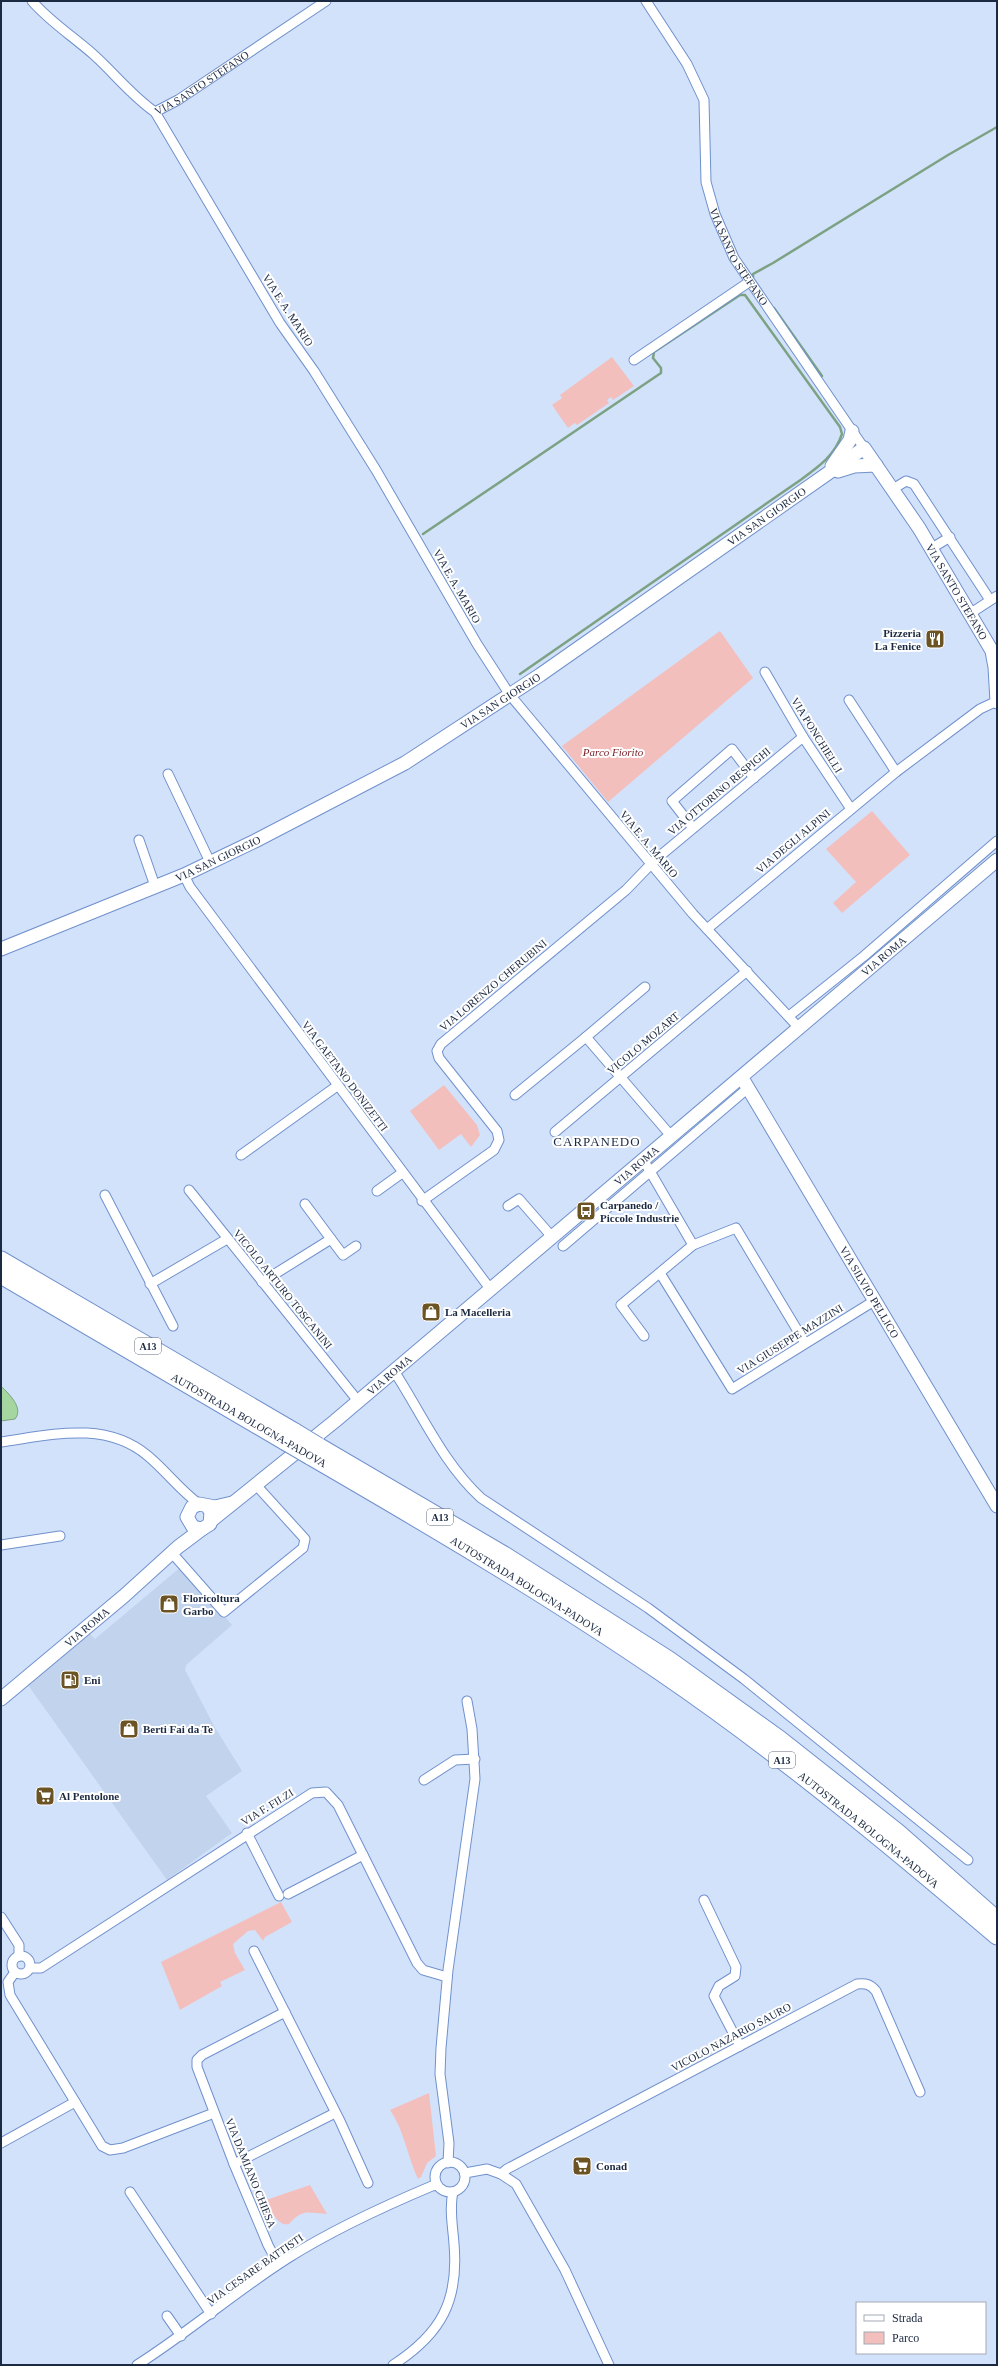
<svg xmlns="http://www.w3.org/2000/svg" width="998" height="2366" font-family="'Times New Roman',serif">
	<rect width="100%" height="100%" fill="#d3e2fb"/>
	<polygon fill="#c2d3ee" points="182,1566 232,1625 186,1665 185,1670 214,1726 242,1771 206,1796 232,1833 167,1880 28,1685 90,1634 95,1639"/>
	<g fill="#f3bfbd">
		<polygon points="612,357 634,386 613,400 611,397 607,400 609,403 577,425 575,423 568,428 552,405 562,398 560,395"/>
		<polygon points="720,631 753,678 608,802 562,746"/>
		<polygon points="872,811 910,855 842,913 833,903 856,882 826,849"/>
		<polygon points="444,1085 477,1125 480,1135 471,1147 461,1134 439,1150 410,1111"/>
		<polygon points="281,1902 292,1922 265,1937 263,1941 255,1930 248,1931 233,1944 235,1953 245,1970 220,1982 222,1986 180,2010 161,1962"/>
		<path d="M429,2093L436,2156L427,2163L421,2177L418,2179C407,2156 405,2132 390,2110Z"/>
		<path d="M310,2185L327,2214C308,2213 303,2208 289,2224C278,2227 269,2209 266,2200Z"/>
	</g>
	<path fill="#a6d69f" stroke="#7ca283" d="M1,1386C9,1394 24,1408 15,1419L1,1421Z"/>
	<g fill="none" stroke-linecap="round" stroke-linejoin="round">
		<g stroke="#7ca283" stroke-width="2.5">
			<polyline points="753,278 753,274 773,263 948,155 997,127"/>
			<polyline points="774,308 822,376"/>
			<path d="M423,534L661,373V368L653,358L654,352L740,295H745L840,427L842,434C835,456 817,468 799,481L520,674"/>
		</g>
		<g stroke="#7091cc" stroke-width="11">
			<g id="street">
				<path d="M32,1C50,22 74,37 94,55C115,74 132,96 155,112L280,323L314,371L376,470L477,644L510,695L693,914L800,1029"/>
				<path id="s1" d="M646,1L687,64L704,100L706,182L715,214L734,258L864,448"/>
				<path id="s2" d="M155,112L178,100L326,1"/>
				<polyline points="634,360 749,282"/>
				<polyline points="893,489 906,481 914,484 990,600"/>
				<polyline points="932,548 950,537"/>
				<polyline points="971,613 997,596"/>
				<polyline points="765,672 803,737 851,809"/>
				<polyline points="849,700 896,772"/>
				<polyline points="168,774 210,862"/>
				<polyline points="693,828 672,801 732,749 754,778"/>
				<polyline points="139,840 155,886"/>
				<polyline points="184,875 190,887 491,1290"/>
				<polyline points="707,929 896,772 980,709 997,701"/>
				<polyline points="789,1016 864,956 997,841"/>
				<polyline points="586,1037 645,987"/>
				<polyline points="515,1095 586,1037 672,1137"/>
				<polyline points="555,1132 747,971"/>
				<polyline points="241,1155 337,1086"/>
				<polyline points="644,1161 693,1245 736,1228 805,1343"/>
				<polyline points="189,1190 358,1401"/>
				<polyline points="377,1191 402,1173"/>
				<polyline points="105,1195 173,1326"/>
				<polyline points="422,1201 494,1150 499,1140 497,1131 439,1058 437,1051 441,1044 626,890 655,860 803,737"/>
				<polyline points="508,1206 519,1199 553,1238"/>
				<polyline points="331,1239 343,1255 356,1246"/>
				<polyline points="563,1246 748,1088"/>
				<polyline points="660,1273 732,1389 874,1301"/>
				<polyline points="262,1282 331,1239 305,1204"/>
				<polyline points="150,1284 227,1239"/>
				<polyline points="644,1336 621,1305 693,1245"/>
				<path d="M394,1371C422,1414 443,1463 481,1498L648,1608L744,1679L968,1860"/>
				<path d="M1,1442C51,1435 105,1420 148,1456C166,1471 180,1490 199,1504"/>
				<polyline points="1,1545 60,1536"/>
				<polyline points="172,1553 224,1612 303,1548 305,1539 256,1485"/>
				<polyline points="424,1780 455,1760 475,1759"/>
				<polyline points="247,1833 279,1896"/>
				<polyline points="288,1894 363,1855"/>
				<polyline points="704,1900 736,1967 735,1976 719,1986 714,1996 740,2046"/>
				<polyline points="1,1917 19,1945 19,1956"/>
				<polyline points="254,1951 340,2121 368,2183"/>
				<circle cx="21" cy="1965" r="9"/>
				<polyline points="30,1968 41,1968 312,1793 326,1792 338,1805 417,1963 423,1970 447,1977"/>
				<polyline points="15,1972 8,1982 10,1995 102,2146 110,2150 123,2148 214,2113"/>
				<polyline points="1,2143 75,2102"/>
				<circle cx="450" cy="2177" r="15"/>
				<polyline points="448,2163 449,2143 440,2074 441,2048 448,1970 475,1779 472,1729 467,1701"/>
				<polyline points="234,2164 335,2113"/>
				<polyline points="465,2173 487,2169 501,2174 516,2184 565,2270 609,2365"/>
				<path d="M501,2174L507,2169L857,1984C866,1983 870,1984 876,1991L920,2092"/>
				<polyline points="130,2192 211,2314"/>
				<polyline points="278,2264 268,2245 234,2164 197,2067 197,2060 202,2055 285,2012"/>
				<polyline points="167,2316 181,2336"/>
				<path d="M137,2365C189,2332 236,2291 288,2258C334,2229 382,2207 432,2186L437,2185"/>
				<path d="M393,2365C441,2334 459,2301 454,2244C453,2228 449,2209 453,2192"/>
			</g>
		</g>
		<g stroke="#7091cc" stroke-width="15">
			<g id="secondary">
				<polyline points="832,466 850,440 852,431"/>
				<polyline points="838,471 854,466 876,465"/>
				<path id="s3" d="M1,949L184,875L255,841L405,763L540,675L864,448L919,528L992,651L995,667L997,702"/>
				<path id="s4" d="M742,1078L997,1506"/>
				<polyline points="207,1506 211,1512 210,1524 202,1529 193,1527 187,1517 192,1507 199,1504 215,1507 232,1503"/>
				<path id="s5" d="M212,1520L335,1421L997,860"/>
				<path id="s6" d="M1,1699L124,1596L178,1547L202,1529"/>
			</g>
		</g>
		<g stroke="#7091cc" stroke-width="19">
			<g id="highway">
				<polyline points="1,1260 295,1432"/>
				<polyline points="1,1275 286,1442"/>
				<polyline points="318,1446 504,1555 669,1660 779,1739 897,1832 997,1920"/>
				<path id="s7" d="M310,1456C429,1525 548,1595 662,1673C779,1753 889,1844 997,1936"/>
			</g>
		</g>
		<use href="#street" stroke="#fff" stroke-width="9"/>
		<use href="#secondary" stroke="#fff" stroke-width="13"/>
		<use href="#highway" stroke="#fff" stroke-width="17"/>
		<g stroke="#7091cc" stroke-width="19" stroke-linecap="butt">
			<g id="highway-bridge">
				<polyline points="295,1432 318,1446"/>
				<polyline points="286,1442 310,1456"/>
			</g>
		</g>
		<use href="#highway-bridge" stroke="#fff" stroke-width="17"/>
	</g>
	<defs>
		<g id="restaurant-square" transform="scale(1)"><rect x="-9" y="-9" width="18" height="18" rx="4" fill="#6c5324" stroke="#fff"/><path d="M-5-6h1v4h1v-4h1v4h1v-4h1v5L-1.5 .5V6h-2V.5L-5-1ZM5-6V6H3V1.5H1.5Q1.5-4 5-6Z" fill="#fff"/></g>
		<g id="bus-square" transform="scale(1)"><rect x="-9" y="-9" width="18" height="18" rx="4" fill="#6c5324" stroke="#fff"/><path d="M-5-6H5V4H4V6H2V4H-2V6H-4V4H-5ZM-3.5-4V0h7V-4ZM-3.5 1.2v1.5H-2V1.2ZM2 1.2v1.5H3.5V1.2Z" fill="#fff"/></g>
		<g id="shop-square" transform="scale(1)"><rect x="-9" y="-9" width="18" height="18" rx="4" fill="#6c5324" stroke="#fff"/><path d="M-5-2.5h2.3a2.7 3.5 0 0 1 5.4 0H5L5.5 6h-11ZM-1.5-2.5h3a1.5 2.3 0 0 0-3 0Z" fill="#fff"/></g>
		<g id="fuel-square" transform="scale(1)"><rect x="-9" y="-9" width="18" height="18" rx="4" fill="#6c5324" stroke="#fff"/><path d="M-5.5-6h7V0h2V4h1.3V-2.5L3-4.5l.8-.8L6-3V5H2.5V1h-1V6h-7ZM-4.2-4.7v3.2H.2V-4.7Z" fill="#fff"/></g>
		<g id="supermarket-square" transform="scale(1)"><rect x="-9" y="-9" width="18" height="18" rx="4" fill="#6c5324" stroke="#fff"/><path d="M-6-5.5h2.5l.6 2H6L4.5 2H-2.5L-4.4-4H-6ZM-1.5 3.2a1.3 1.3 0 1 0 .1 0ZM3 3.2a1.3 1.3 0 1 0 .1 0Z" fill="#fff"/></g>
	</defs>
	<g fill-rule="evenodd">
		<use href="#restaurant-square" x="935" y="639"/>
		<use href="#bus-square" x="586" y="1211"/>
		<use href="#shop-square" x="431" y="1312"/>
		<use href="#shop-square" x="169" y="1604"/>
		<use href="#fuel-square" x="70" y="1680"/>
		<use href="#shop-square" x="129" y="1729"/>
		<use href="#supermarket-square" x="45" y="1796"/>
		<use href="#supermarket-square" x="582" y="2166"/>
	</g>
	<g text-anchor="middle" stroke-width="4" stroke-linejoin="round" paint-order="stroke">
		<g fill="#fff" stroke="#5f697a" stroke-width="1">
			<rect x="135" y="1338" width="26" height="16" rx="3"/>
			<rect x="427" y="1509" width="26" height="16" rx="3"/>
			<rect x="769" y="1752" width="26" height="16" rx="3"/>
		</g>
		<g font-size="10" font-weight="bold" fill="#1b2941">
			<text x="148" y="1350">A13</text>
			<text x="440" y="1521">A13</text>
			<text x="782" y="1764">A13</text>
		</g>
		<g font-size="11" fill="#1b2941" stroke="#fff">
			<text dy="4" stroke="none"><textPath href="#s2" startOffset="55">VIA SANTO STEFANO</textPath></text>
			<text dy="4" stroke="none"><textPath href="#s1" startOffset="279">VIA SANTO STEFANO</textPath></text>
			<text transform="translate(288 310) rotate(57)" y="4">VIA E. A. MARIO</text>
			<text dy="4" stroke="none"><textPath href="#s3" startOffset="883">VIA SAN GIORGIO</textPath></text>
			<text transform="translate(457 586) rotate(60)" y="4">VIA E. A. MARIO</text>
			<text dy="4" stroke="none"><textPath href="#s3" startOffset="1173">VIA SANTO STEFANO</textPath></text>
			<text dy="4" stroke="none"><textPath href="#s3" startOffset="559">VIA SAN GIORGIO</textPath></text>
			<text transform="translate(817 735) rotate(58)" y="4">VIA PONCHIELLI</text>
			<text transform="translate(719 791) rotate(-40)" y="4">VIA OTTORINO RESPIGHI</text>
			<text transform="translate(793 841) rotate(-40)" y="4">VIA DEGLI ALPINI</text>
			<text transform="translate(649 844) rotate(50)" y="4">VIA E. A. MARIO</text>
			<text dy="4" stroke="none"><textPath href="#s3" startOffset="235">VIA SAN GIORGIO</textPath></text>
			<text dy="4" stroke="none"><textPath href="#s5" startOffset="877">VIA ROMA</textPath></text>
			<text transform="translate(493 985) rotate(-40)" y="4">VIA LORENZO CHERUBINI</text>
			<text transform="translate(643 1043) rotate(-40)" y="4">VICOLO MOZART</text>
			<text transform="translate(345 1076) rotate(53)" y="4">VIA GAETANO DONIZETTI</text>
			<text dy="4" stroke="none"><textPath href="#s5" startOffset="553">VIA ROMA</textPath></text>
			<text transform="translate(283 1289) rotate(51)" y="4">VICOLO ARTURO TOSCANINI</text>
			<text dy="4" stroke="none"><textPath href="#s4" startOffset="249">VIA SILVIO PELLICO</textPath></text>
			<text transform="translate(790 1339) rotate(-32)" y="4">VIA GIUSEPPE MAZZINI</text>
			<text dy="4" stroke="none"><textPath href="#s5" startOffset="229">VIA ROMA</textPath></text>
			<text transform="translate(249 1420) rotate(30)" y="4">AUTOSTRADA BOLOGNA-PADOVA</text>
			<text dy="4" stroke="none"><textPath href="#s7" startOffset="253">AUTOSTRADA BOLOGNA-PADOVA</textPath></text>
			<text dy="4" stroke="none"><textPath href="#s6" startOffset="112">VIA ROMA</textPath></text>
			<text transform="translate(267 1807) rotate(-32)" y="4">VIA F. FILZI</text>
			<text dy="4" stroke="none"><textPath href="#s7" startOffset="673">AUTOSTRADA BOLOGNA-PADOVA</textPath></text>
			<text transform="translate(731 2037) rotate(-28)" y="4">VICOLO NAZARIO SAURO</text>
			<text transform="translate(251 2173) rotate(68)" y="4">VIA DAMIANO CHIESA</text>
			<text transform="translate(255 2269) rotate(-35)" y="4">VIA CESARE BATTISTI</text>
		</g>
		<g font-size="11" font-weight="bold" fill="#1b2941" stroke="#fff" text-anchor="start">
			<text x="921" y="637" text-anchor="end">Pizzeria<tspan x="921" dy="13">La Fenice</tspan></text>
			<text x="600" y="1209">Carpanedo /<tspan x="600" dy="13">Piccole Industrie</tspan></text>
			<text x="445" y="1316">La Macelleria</text>
			<text x="183" y="1602">Floricoltura<tspan x="183" dy="13">Garbo</tspan></text>
			<text x="84" y="1684">Eni</text>
			<text x="143" y="1733">Berti Fai da Te</text>
			<text x="59" y="1800">Al Pentolone</text>
			<text x="596" y="2170">Conad</text>
		</g>
		<g font-size="11" font-style="italic" fill="#7a2228" stroke="#fff">
			<text x="613" y="756">Parco Fiorito</text>
		</g>
		<g font-size="13" letter-spacing="1" fill="#1b2941" stroke="#fff">
			<text x="597" y="1146">CARPANEDO</text>
		</g>
	</g>
	<rect width="998" height="2366" fill="none" stroke="#1b2941" stroke-width="4"/>
	<rect x="856" y="2302" width="130" height="52" fill="#ffffff" stroke="#a4a9b3"/>
	<rect x="864" y="2315" width="20" height="6" fill="#ffffff" stroke="#a4a9b3"/>
	<text x="892" y="2322" font-size="12" fill="#1b2941">Strada</text>
	<rect x="864" y="2332" width="20" height="12" fill="#f3bfbd" stroke="#a4a9b3"/>
	<text x="892" y="2342" font-size="12" fill="#1b2941">Parco</text>
</svg>
